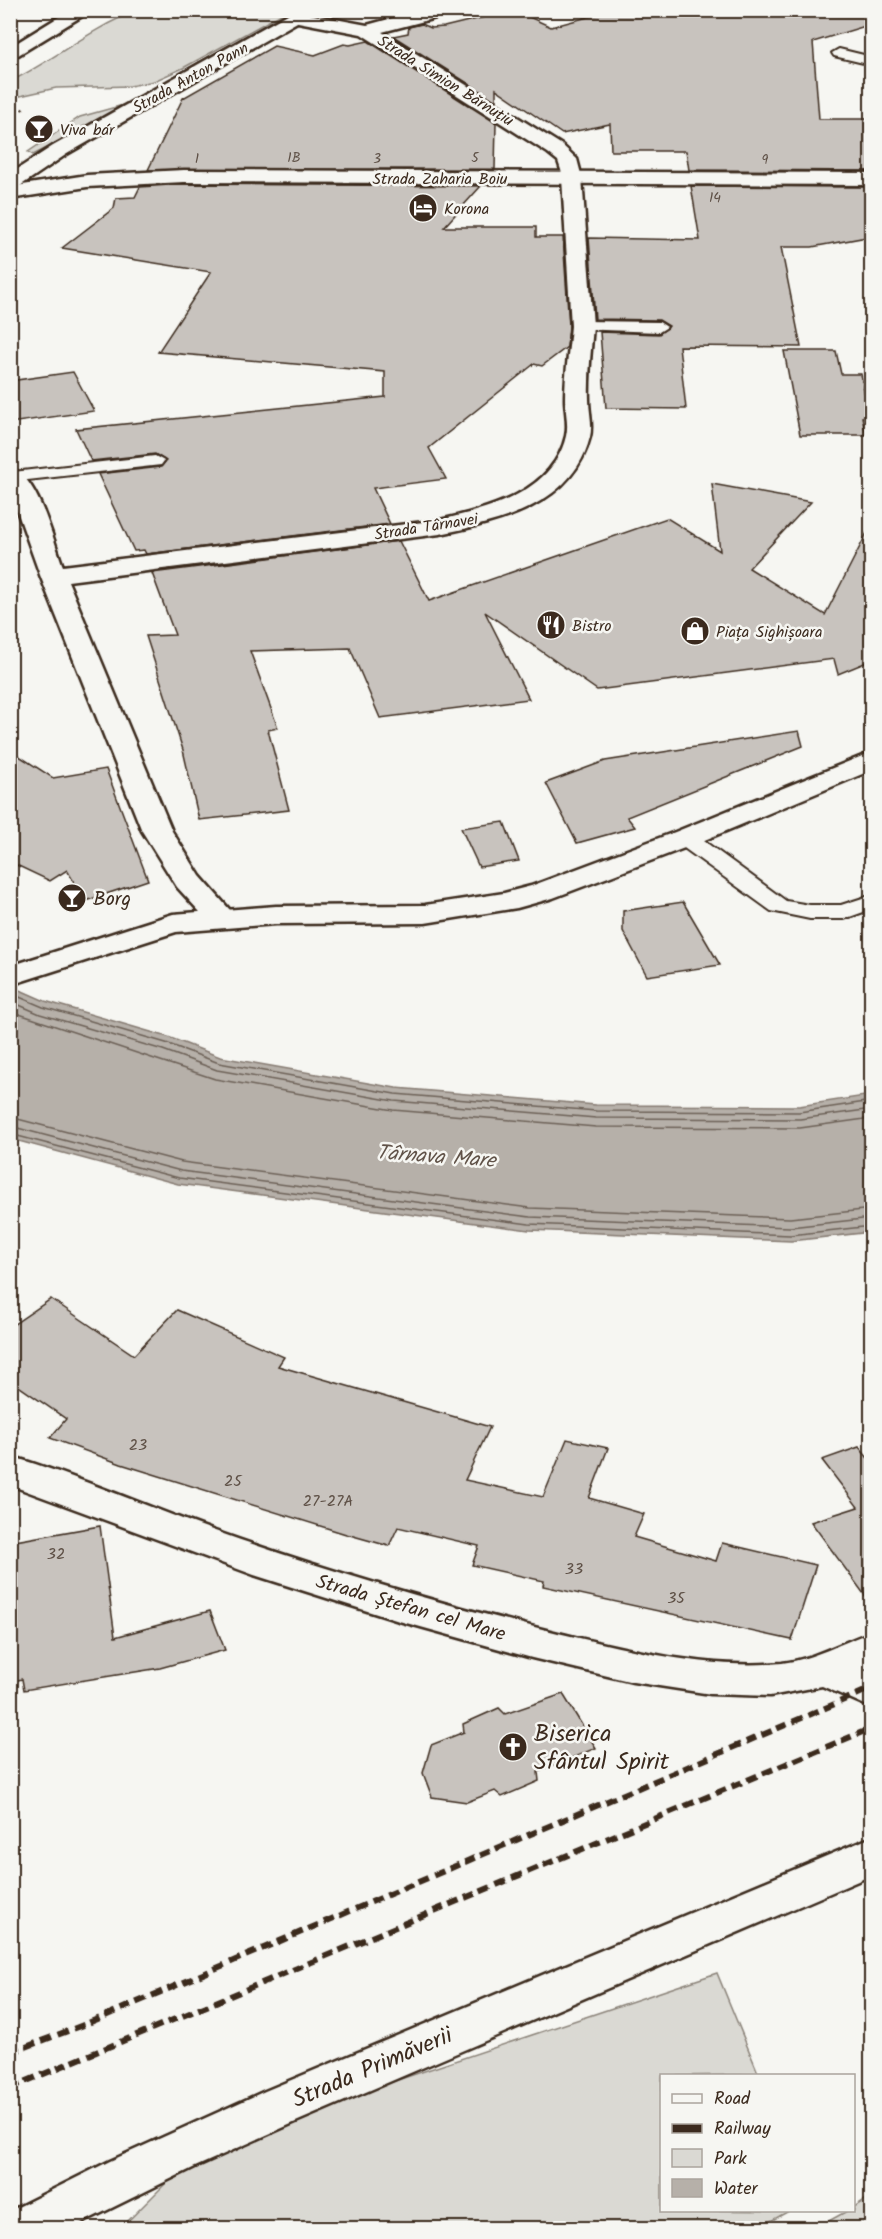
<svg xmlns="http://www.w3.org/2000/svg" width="882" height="2239" font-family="Kalam,sans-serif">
	<rect width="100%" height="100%" fill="#f6f6f2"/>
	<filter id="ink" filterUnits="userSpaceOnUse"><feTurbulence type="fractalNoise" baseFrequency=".0167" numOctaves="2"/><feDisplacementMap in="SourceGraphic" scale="12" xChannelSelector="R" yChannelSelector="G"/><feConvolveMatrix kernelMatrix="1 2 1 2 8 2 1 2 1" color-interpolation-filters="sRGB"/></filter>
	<g filter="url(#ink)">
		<g fill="#dad9d3" stroke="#8a8278" stroke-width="1.5">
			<path d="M136,11H287L183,68L154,81L130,86L56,88L11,98V81C54,60 91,28 136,11Z"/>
			<polygon points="123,105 132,105 33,155 28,152 80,117"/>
			<polygon points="717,1973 759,2075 662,2076 662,2210 789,2211 758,2228 121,2228 168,2181 233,2146 344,2098"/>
			<polygon points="871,2196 871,2228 816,2228 847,2211 854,2210 854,2207"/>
		</g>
		<polygon fill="#b6b0a9" stroke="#857a71" stroke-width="1.5" points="11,986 45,1001 168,1037 220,1057 396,1088 596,1105 799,1106 871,1095 871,1232 791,1241 529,1230 178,1184 11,1139"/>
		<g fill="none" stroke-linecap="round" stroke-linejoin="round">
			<g stroke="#6c6056" stroke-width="1.5">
				<polyline points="10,993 43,1007 166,1043 219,1063 395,1094 596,1111 799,1112 872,1101"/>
				<polyline points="10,1001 40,1014 163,1050 217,1070 394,1101 596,1118 800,1119 872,1109"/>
				<polyline points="10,1011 215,1079 393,1110 596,1127 800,1128 872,1118"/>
				<polyline points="10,1117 182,1162 530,1208 790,1218 872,1209"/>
				<polyline points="10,1126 181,1171 530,1217 790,1227 872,1218"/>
				<polyline points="10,1134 179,1178 529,1224 790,1235 872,1226"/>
			</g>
		</g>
		<g fill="#c8c3be" stroke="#3b2a1e" stroke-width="1.5">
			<polygon points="514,10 551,27 614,10 872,10 872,24 813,42 819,119 872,119 872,171 689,170 686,151 611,151 610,124 562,134 496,89 496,101 393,36 408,33 409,27 422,24 431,28 444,27"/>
			<polygon points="368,41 496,123 495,169 148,170 183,98 274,46 315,55 344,44 350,45"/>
			<polygon points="184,184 481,186 444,227 536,227 536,237 563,237 569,326 567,347 542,366 534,364 429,448 446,479 373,488 390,524 146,554 144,550 134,551 98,474 161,467 166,461 155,454 91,461 76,429 385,397 385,372 158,352 211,272 62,248 114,208 116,198 135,197 140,187"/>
			<polygon points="691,186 872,187 872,236 812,247 781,247 801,347 679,346 686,409 606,408 600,332 659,334 669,326 659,320 595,319 589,238 700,240"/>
			<polygon points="784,351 836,351 841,374 861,374 869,417 862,417 866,435 800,435"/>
			<polygon points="73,372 94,411 10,423 10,381"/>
			<polygon points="712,484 811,502 749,568 825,615 872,523 872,660 838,674 834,659 597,690 485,612 529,699 380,718 350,648 250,651 278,728 268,730 289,810 199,820 183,750 146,636 175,635 152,573 399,541 429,601 667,518 720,551"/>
			<polygon points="799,731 803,746 627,817 635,827 577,843 546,783 605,761"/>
			<polygon points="10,750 53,778 106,769 148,880 85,901 67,870 50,881 10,862"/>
			<polygon points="504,822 519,861 479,867 461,828"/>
			<polygon points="683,902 720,965 647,976 623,931 623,911"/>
			<polygon points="51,1299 134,1355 177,1310 284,1357 278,1366 490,1427 465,1480 543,1497 567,1439 608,1448 589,1498 644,1514 634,1537 716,1561 722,1543 816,1565 792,1640 543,1586 544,1581 472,1565 479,1546 398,1527 389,1546 346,1534 121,1464 50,1438 66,1419 10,1380 10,1327"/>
			<polygon points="859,1447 872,1463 872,1605 811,1522 858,1507 822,1460"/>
			<polygon points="100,1526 115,1637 210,1611 225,1650 160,1668 24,1690 22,1679 10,1682 10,1542"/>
			<polygon points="563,1694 596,1748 538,1772 539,1781 502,1797 495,1791 467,1802 432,1797 423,1773 431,1745 464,1732 463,1724 499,1708 505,1714"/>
		</g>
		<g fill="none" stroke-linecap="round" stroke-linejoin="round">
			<g stroke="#3b2a1e" stroke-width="4">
				<g id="service">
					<polygon points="839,49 872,57 872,65 834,56 832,53"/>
					<polygon points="582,321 659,322 667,327 659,332 576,329 574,326 576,323"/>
					<polygon points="155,456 164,461 161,465 10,482 10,472 13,472"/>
					<polygon points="685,832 693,833 786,901 810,905 841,905 872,895 872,909 844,919 810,919 771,911 677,843 674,838 677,833"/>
				</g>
			</g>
			<g stroke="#3b2a1e" stroke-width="5">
				<polygon id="pedestrian" points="572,172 579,174 582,178 593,326 590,331 574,331 571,326 562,178 565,174"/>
			</g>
			<g stroke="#3b2a1e" stroke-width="5">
				<g id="minor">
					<polygon points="70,10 92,10 10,60 10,47"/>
					<polygon points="422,10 454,10 451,14 382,32 562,145 577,159 582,178 579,182 565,182 558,161 548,153 361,34 298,22 289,17 298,12 367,25"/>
					<path d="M582,319L590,321L593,326C591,351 588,375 589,400C589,412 593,425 590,437C573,505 499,522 440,534L68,581L172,831L200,876L237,918L233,924L222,927L211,924L177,887L142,831L40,575L10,491V468C38,475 53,541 63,566L440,520C489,509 553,492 566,436C569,424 565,411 565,399C565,375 569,350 571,326L574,321Z"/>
					<path d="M10,1456C80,1477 147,1507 215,1531C328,1571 442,1604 558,1633C631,1650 706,1670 782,1663C815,1659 840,1643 872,1632V1666L864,1670L872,1674V1708L822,1686L770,1696L711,1694L633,1682L532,1658L399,1621L254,1575L10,1485Z"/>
					<polygon points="872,1837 872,1875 298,2121 195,2167 71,2228 10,2228 10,2211 110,2161 265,2091"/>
				</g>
			</g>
			<g stroke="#3b2a1e" stroke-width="5">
				<g id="tertiary">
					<polygon points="295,10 318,10 67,154 17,188 10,190 10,174 53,146"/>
					<polygon points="872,752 872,770 695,844 553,898 517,908 425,923 276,924 176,932 10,985 10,966 173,914 276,906 425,905 504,893 531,886 675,832"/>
				</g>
			</g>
			<g stroke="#3b2a1e" stroke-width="5">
				<polygon id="trunk" points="184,170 872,173 872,185 184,182 87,187 10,199 10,187 87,175"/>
			</g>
			<polyline stroke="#3b2a1e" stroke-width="2" stroke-dasharray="3 3" stroke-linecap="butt" points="17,114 24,108"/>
			<use href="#service" fill="#f6f6f2" fill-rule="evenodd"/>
			<use href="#pedestrian" fill="#f6f6f2" fill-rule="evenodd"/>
			<use href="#minor" fill="#f6f6f2" fill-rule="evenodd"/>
			<use href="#tertiary" fill="#f6f6f2" fill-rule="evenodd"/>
			<use href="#trunk" fill="#f6f6f2" fill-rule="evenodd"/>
			<g stroke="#3b2a1e" stroke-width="6" stroke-dasharray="11 6" stroke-linecap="butt">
				<polyline points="10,2053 86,2024 872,1688"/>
				<polyline points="10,2088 872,1728"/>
			</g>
		</g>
	</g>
	<defs>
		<g id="bar-disc" transform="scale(1.5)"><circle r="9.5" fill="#3b2a1e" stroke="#f6f6f2"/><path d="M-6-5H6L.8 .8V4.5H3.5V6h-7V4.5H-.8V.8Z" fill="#fff"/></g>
		<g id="hotel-disc" transform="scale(1.5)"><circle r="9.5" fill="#3b2a1e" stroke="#f6f6f2"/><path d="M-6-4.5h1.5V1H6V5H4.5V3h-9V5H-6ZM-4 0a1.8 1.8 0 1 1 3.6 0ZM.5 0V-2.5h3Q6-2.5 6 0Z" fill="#fff"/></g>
		<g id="restaurant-disc" transform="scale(1.5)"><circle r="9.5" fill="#3b2a1e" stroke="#f6f6f2"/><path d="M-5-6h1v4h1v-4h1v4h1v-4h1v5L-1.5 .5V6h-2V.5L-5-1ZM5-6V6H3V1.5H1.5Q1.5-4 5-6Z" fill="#fff"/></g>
		<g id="shop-disc" transform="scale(1.5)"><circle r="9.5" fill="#3b2a1e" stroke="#f6f6f2"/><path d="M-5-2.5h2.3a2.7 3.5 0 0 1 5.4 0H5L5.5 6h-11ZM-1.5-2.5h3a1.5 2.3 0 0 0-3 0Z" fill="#fff"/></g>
		<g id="church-disc" transform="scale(1.5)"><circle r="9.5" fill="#3b2a1e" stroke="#f6f6f2"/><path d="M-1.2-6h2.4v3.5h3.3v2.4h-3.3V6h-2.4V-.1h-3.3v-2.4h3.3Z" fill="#fff"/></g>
	</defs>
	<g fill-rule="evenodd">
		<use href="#bar-disc" x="39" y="129"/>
		<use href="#hotel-disc" x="423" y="208"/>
		<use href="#restaurant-disc" x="551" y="625"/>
		<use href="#shop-disc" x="695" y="631"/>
		<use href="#bar-disc" x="72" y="898"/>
		<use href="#church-disc" x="513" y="1747"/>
	</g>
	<g text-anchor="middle" stroke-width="5" stroke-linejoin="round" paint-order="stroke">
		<g font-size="14" fill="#5e5046">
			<text x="294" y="162">1B</text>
			<text x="475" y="162">5</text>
			<text x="197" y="163">1</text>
			<text x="377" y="163">3</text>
			<text x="765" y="164">9</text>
			<text x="715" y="202">14</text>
		</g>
		<g font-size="16" fill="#3b2a1e" stroke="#f6f6f2">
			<text transform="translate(190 77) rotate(-29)" y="6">Strada Anton Pann</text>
			<text transform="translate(446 80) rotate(32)" y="6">Strada Simion Bărnuțiu</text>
			<text x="440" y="184">Strada Zaharia Boiu</text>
			<text transform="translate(426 526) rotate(-9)" y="6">Strada Târnavei</text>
		</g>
		<g font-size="16" fill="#3b2a1e" stroke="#f6f6f2" text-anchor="start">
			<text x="60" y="135">Viva bár</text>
			<text x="444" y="214">Korona</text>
			<text x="572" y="631">Bistro</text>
			<text x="716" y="637">Piața Sighișoara</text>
		</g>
		<g font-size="16" fill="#5e5046">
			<text x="138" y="1450">23</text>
			<text x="233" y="1486">25</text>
			<text x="328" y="1506">27-27A</text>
			<text x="56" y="1559">32</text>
			<text x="574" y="1574">33</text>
			<text x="676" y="1603">35</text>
		</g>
		<g font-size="20" fill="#3b2a1e" stroke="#f6f6f2" text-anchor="start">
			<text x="93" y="905">Borg</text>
		</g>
		<g font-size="20" fill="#3b2a1e" stroke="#f6f6f2">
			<text transform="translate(411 1607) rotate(16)" y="7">Strada Ștefan cel Mare</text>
		</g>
		<g font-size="21" font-style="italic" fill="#605248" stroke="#f6f6f2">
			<text transform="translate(436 1156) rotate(4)" y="7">Târnava Mare</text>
		</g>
		<g font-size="24" fill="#3b2a1e" stroke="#f6f6f2" text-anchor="start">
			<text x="534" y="1741">Biserica<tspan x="534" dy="28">Sfântul Spirit</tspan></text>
		</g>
		<g font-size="24" fill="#3b2a1e" stroke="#f6f6f2">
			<text transform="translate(372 2067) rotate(-23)" y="8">Strada Primăverii</text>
		</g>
	</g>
	<rect width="882" height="2239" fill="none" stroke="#f6f6f2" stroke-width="36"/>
	<rect x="18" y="18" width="846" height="2203" fill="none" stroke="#3b2a1e" stroke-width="2" filter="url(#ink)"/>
	<rect x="660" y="2074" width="195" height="138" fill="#f6f6f2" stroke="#aba49d" stroke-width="1.5"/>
	<rect x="672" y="2094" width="30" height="9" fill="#f6f6f2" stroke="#aba49d" stroke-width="1.5"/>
	<text x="714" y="2104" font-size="18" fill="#3b2a1e">Road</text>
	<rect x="672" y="2124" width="30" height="9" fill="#3b2a1e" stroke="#aba49d" stroke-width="1.5"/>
	<text x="714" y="2134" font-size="18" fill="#3b2a1e">Railway</text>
	<rect x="672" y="2149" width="30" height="18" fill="#dad9d3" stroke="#aba49d" stroke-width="1.5"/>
	<text x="714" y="2164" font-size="18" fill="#3b2a1e">Park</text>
	<rect x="672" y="2179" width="30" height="18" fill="#b6b0a9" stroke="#aba49d" stroke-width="1.5"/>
	<text x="714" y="2194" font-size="18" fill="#3b2a1e">Water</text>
</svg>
